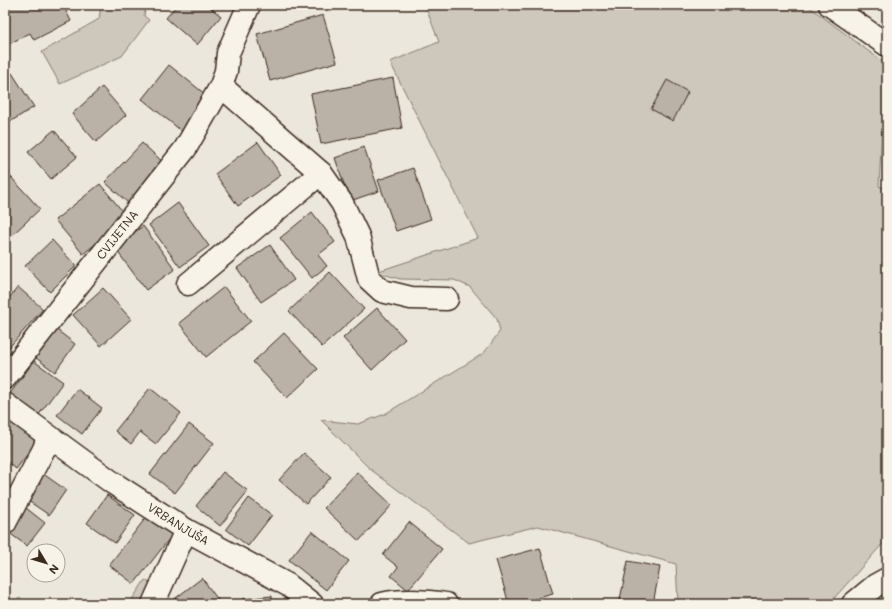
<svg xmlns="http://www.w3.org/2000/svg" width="892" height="609" font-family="Mali,sans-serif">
	<rect width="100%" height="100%" fill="#ece7dc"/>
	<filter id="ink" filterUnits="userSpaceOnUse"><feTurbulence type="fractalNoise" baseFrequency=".025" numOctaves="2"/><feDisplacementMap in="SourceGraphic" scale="8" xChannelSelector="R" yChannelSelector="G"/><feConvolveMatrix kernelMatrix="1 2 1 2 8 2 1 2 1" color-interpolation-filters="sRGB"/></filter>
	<g filter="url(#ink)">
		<g fill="#cec8bc" stroke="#84796d">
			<polygon points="101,5 146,5 144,16 149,20 122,56 60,84 42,52 99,19"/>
			<polygon points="425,5 807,5 887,65 887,126 882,126 879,186 887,189 887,539 836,596 827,604 678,604 676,564 538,526 469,543 370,469 321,420 358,424 385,414 484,353 500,331 497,319 470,287 454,280 400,279 376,272 478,238 390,62 439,42"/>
			<polygon points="145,580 152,584 143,604 129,604"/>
		</g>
		<g fill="#bab2a7" stroke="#3b2a1e">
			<polygon points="5,5 63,5 71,21 34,40 30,33 5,46"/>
			<polygon points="177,5 207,5 221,16 197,45 166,18"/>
			<polygon points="323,15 337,62 270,81 257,34"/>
			<polygon points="169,65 211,99 184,133 142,99"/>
			<polygon points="12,73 34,107 5,125 5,77"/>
			<polygon points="393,78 402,128 321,144 311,94"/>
			<polygon points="667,80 688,92 673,121 651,109"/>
			<polygon points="102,87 126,115 96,142 72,114"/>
			<polygon points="54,130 77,157 51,179 28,152"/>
			<polygon points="258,142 281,175 238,206 215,174"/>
			<polygon points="142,143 165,164 128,203 105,182"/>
			<polygon points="364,147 379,191 350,201 335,158"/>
			<polygon points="413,168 431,219 396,231 378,180"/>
			<polygon points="10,176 40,209 10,237 5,231 5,180"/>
			<polygon points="100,184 128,218 83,254 55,220"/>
			<polygon points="178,203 209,246 180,267 149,225"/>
			<polygon points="312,212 335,242 318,255 327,266 312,278 280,238"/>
			<polygon points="143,226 175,269 146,290 114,247"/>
			<polygon points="52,240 76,266 50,292 25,266"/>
			<polygon points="270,245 294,280 261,302 237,268"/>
			<polygon points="330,272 364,309 322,347 289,311"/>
			<polygon points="18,287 43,309 5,352 5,303"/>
			<polygon points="224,287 251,321 206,357 179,323"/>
			<polygon points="103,288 131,319 101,346 73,315"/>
			<polygon points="377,308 405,339 372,370 343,338"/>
			<polygon points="57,330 75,344 55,372 36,358"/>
			<polygon points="284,333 318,369 287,398 253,362"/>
			<polygon points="34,361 63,382 38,416 9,395"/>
			<polygon points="150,388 181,413 156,444 140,432 131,444 115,431"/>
			<polygon points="77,389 102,408 82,434 57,415"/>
			<polygon points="5,417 37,442 16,469 5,460"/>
			<polygon points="189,424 214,443 175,493 150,474"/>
			<polygon points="304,453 331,477 306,504 279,480"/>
			<polygon points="223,472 248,491 220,526 196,506"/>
			<polygon points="357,472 392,505 359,541 324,508"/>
			<polygon points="42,473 66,490 49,515 24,498"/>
			<polygon points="107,495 135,515 115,543 87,523"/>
			<polygon points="249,498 272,515 248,546 226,529"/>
			<polygon points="26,508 45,523 27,546 8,532"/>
			<polygon points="148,515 173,534 134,584 109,565"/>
			<polygon points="409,522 442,549 408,590 391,576 398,567 383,555"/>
			<polygon points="312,531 349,561 326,590 289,560"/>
			<polygon points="540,548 553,594 516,604 509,604 496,560"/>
			<polygon points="628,561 660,567 653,604 619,604"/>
			<polygon points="202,578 221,604 168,604"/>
			<polygon points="272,596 272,604 242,604 242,599"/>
		</g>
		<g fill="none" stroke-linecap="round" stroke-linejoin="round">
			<g stroke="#3b2a1e" stroke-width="25">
				<g id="minor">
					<polyline points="830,5 887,45"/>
					<polyline points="221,86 321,173 342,203 358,236 369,279 382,291 411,298 447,299"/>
					<polyline points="188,284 321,173"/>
					<path id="s1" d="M5,378L185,149L221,86L226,71L228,53L249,5"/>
					<polyline points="5,523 44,449 48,437"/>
					<polyline points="153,604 186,530"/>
					<path d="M382,604C403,599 426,601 446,604"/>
					<polyline points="853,604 876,585 887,579"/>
				</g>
			</g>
			<g stroke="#3b2a1e" stroke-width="25">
				<g id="tertiary">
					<path id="s2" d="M5,404L113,483L186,530L288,585L312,604"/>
				</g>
			</g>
			<use href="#minor" stroke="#f7f3e8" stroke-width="22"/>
			<use href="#tertiary" stroke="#f7f3e8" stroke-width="22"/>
		</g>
	</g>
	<g text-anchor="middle" stroke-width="3.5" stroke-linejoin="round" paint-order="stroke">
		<g font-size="12" fill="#3b2a1e" stroke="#f7f3e8">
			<text dy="4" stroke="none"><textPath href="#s1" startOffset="182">CVIJETNA</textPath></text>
			<text dy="4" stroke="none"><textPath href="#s2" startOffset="211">VRBANJUŠA</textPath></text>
		</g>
	</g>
	<rect width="892" height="609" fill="none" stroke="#f7f3e8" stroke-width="20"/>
	<rect x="10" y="10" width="872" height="589" fill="none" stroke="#3b2a1e" stroke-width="1.5" filter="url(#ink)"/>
	<g transform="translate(46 563) rotate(128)"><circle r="19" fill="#f7f3e8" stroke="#aca397"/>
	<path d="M0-3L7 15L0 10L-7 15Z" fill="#3b2a1e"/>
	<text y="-6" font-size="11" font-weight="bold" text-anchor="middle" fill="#3b2a1e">N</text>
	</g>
</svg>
